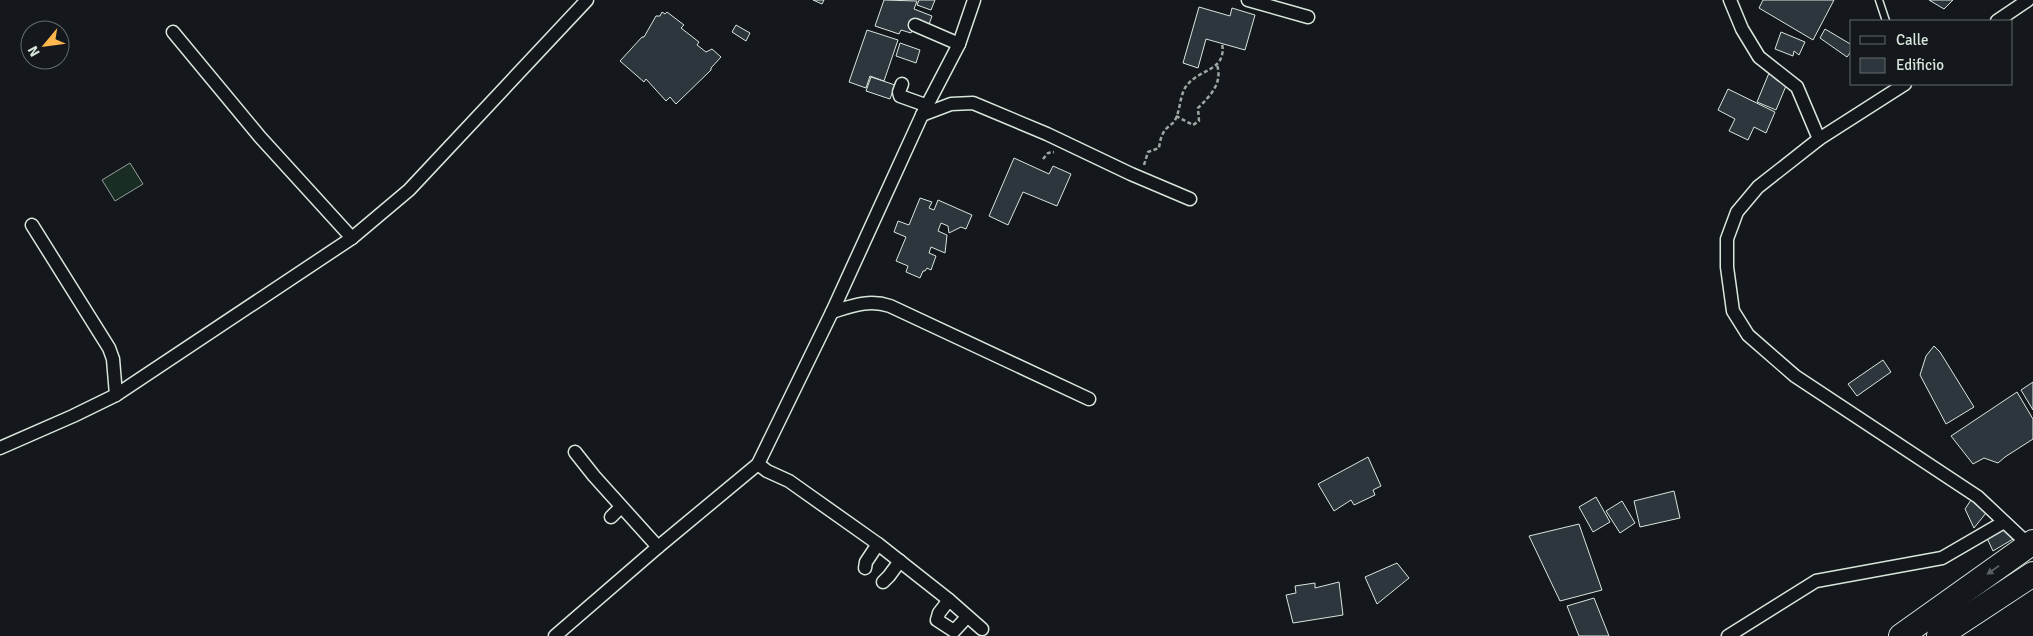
<svg xmlns="http://www.w3.org/2000/svg" width="2033" height="636" font-family="Signika,sans-serif">
	<rect width="100%" height="100%" fill="#14181c"/>
	<polygon fill="#1a2d24" stroke="#939e99" points="130,163 143,184 115,201 102,180"/>
	<g fill="#2c363c" stroke="#d8e6dc">
		<polygon points="813,0 824,0 822,4"/>
		<polygon points="884,0 917,1 914,9 932,16 928,27 915,22 911,33 901,30 899,34 875,26"/>
		<polygon points="919,0 935,0 931,10 917,5"/>
		<polygon points="1763,0 1834,0 1813,40 1759,8"/>
		<polygon points="1929,0 1953,0 1944,9"/>
		<polygon points="1199,7 1230,16 1232,8 1255,15 1245,50 1206,39 1198,68 1183,63"/>
		<polygon points="662,12 665,14 667,12 684,25 681,28 699,42 697,45 706,52 712,49 721,57 711,68 711,70 676,104 670,97 666,101 646,79 644,82 620,61 642,37 644,37 656,16 660,16"/>
		<polygon points="736,25 750,33 746,41 732,32"/>
		<polygon points="1825,29 1852,45 1852,50 1847,57 1820,38"/>
		<polygon points="867,30 898,40 884,81 870,76 866,88 849,82"/>
		<polygon points="1781,32 1805,42 1799,55 1794,51 1793,56 1775,49"/>
		<polygon points="900,43 920,50 916,63 896,56"/>
		<polygon points="1769,73 1788,81 1776,110 1757,102"/>
		<polygon points="871,77 895,85 890,99 866,91"/>
		<polygon points="1728,89 1775,112 1766,133 1754,127 1748,140 1729,131 1735,119 1718,110"/>
		<polygon points="1014,158 1049,174 1053,166 1071,174 1057,206 1023,192 1008,225 989,216"/>
		<polygon points="920,198 932,202 929,208 934,210 938,200 972,215 966,229 961,227 949,233 948,226 941,223 938,231 947,235 945,253 931,247 929,253 936,256 931,270 927,268 925,271 923,271 920,278 906,272 908,266 896,261 906,237 894,232 898,221 909,225"/>
		<polygon points="1934,346 1940,352 1974,407 1946,424 1920,375 1926,356"/>
		<polygon points="1883,360 1891,372 1857,396 1848,384"/>
		<polygon points="2033,382 2033,410 2021,390"/>
		<polygon points="2017,392 2033,419 2033,439 2005,457 1998,463 1984,458 1973,464 1951,436"/>
		<polygon points="1368,457 1381,486 1373,490 1375,495 1354,505 1351,500 1334,511 1318,484"/>
		<polygon points="1674,491 1680,518 1640,527 1634,501"/>
		<polygon points="1596,497 1610,522 1593,532 1579,507"/>
		<polygon points="1971,500 1986,513 1974,528 1965,509"/>
		<polygon points="1622,501 1635,523 1620,533 1606,511"/>
		<polygon points="1579,524 1602,590 1560,601 1529,536"/>
		<polygon points="2001,527 2013,539 1993,551 1986,536"/>
		<polygon points="1397,563 1409,578 1377,604 1365,577"/>
		<polygon points="1339,582 1343,615 1293,623 1286,595 1296,593 1295,586 1315,583 1315,588"/>
		<polygon points="1594,598 1609,636 1579,636 1567,606"/>
	</g>
	<g fill="none" stroke-linecap="round" stroke-linejoin="round">
		<g stroke="#d8e6dc" stroke-width="9">
			<polyline id="lane" points="1879,0 1886,21"/>
		</g>
		<g stroke="#d8e6dc" stroke-width="15">
			<g id="street">
				<polyline points="1248,0 1308,17"/>
				<polyline points="1730,0 1742,29 1759,57 1797,87 1819,139"/>
				<polyline points="1997,21 2028,0"/>
				<polyline points="915,25 959,44"/>
				<polyline points="173,32 260,137 352,238"/>
				<polyline points="902,84 899,92 900,96 928,106"/>
				<polyline points="1905,84 1819,139 1758,187 1737,212 1727,239 1727,267 1733,311 1748,335 1795,376 1978,497 2029,545"/>
				<polyline points="922,115 951,104 973,103 1047,134 1131,174 1190,199"/>
				<polyline points="32,225 109,348 113,359 116,395"/>
				<path d="M832,312C852,306 869,299 890,306L1089,399"/>
				<polyline points="0,448 73,416 116,395 352,238 409,190 587,0"/>
				<polyline points="575,452 594,476 658,547"/>
				<polyline points="758,464 767,471 789,481 878,544 949,600 982,629"/>
				<polyline points="611,517 621,507"/>
				<polyline points="865,568 866,562 878,544"/>
				<polyline points="883,582 889,576 900,561"/>
				<polyline points="949,600 939,613 937,620 954,631 967,617"/>
				<polyline points="555,636 658,547 758,464 832,312 922,115 959,44 974,0"/>
				<polyline points="1728,636 1816,581 1942,558 2004,522"/>
			</g>
		</g>
		<g stroke="#d8e6dc" stroke-width="26">
			<g id="highway">
				<polyline points="1901,636 2033,542"/>
				<polyline points="1939,636 2033,574"/>
			</g>
		</g>
		<g stroke="#9da8a2" stroke-width="2.5" stroke-dasharray="4 2.5" stroke-linecap="butt">
			<path d="M1176,116L1193,125L1199,121L1198,108C1210,96 1223,83 1217,65"/>
			<polyline points="1043,159 1048,153 1054,152"/>
			<path d="M1144,165L1148,152L1159,148C1160,140 1162,132 1168,127C1170,125 1172,124 1174,122C1181,111 1179,95 1187,85C1201,68 1227,71 1222,43"/>
		</g>
		<use href="#lane" stroke="#14181c" stroke-width="6"/>
		<use href="#street" stroke="#14181c" stroke-width="12"/>
		<use href="#highway" stroke="#14181c" stroke-width="24"/>
	</g>
	<defs><path id="oneway-solid" d="M-6-.8H1V-3.2L6.5 0L1 3.2V.8H-6Z" transform="scale(1.25)"/></defs>
	<use fill="#59605f" href="#oneway-solid" transform="translate(1993 570) rotate(145)"/>
	<rect x="1850" y="20" width="162" height="65" fill="#14181c" stroke="#626a69"/>
	<rect x="1860" y="36" width="25" height="8" fill="#14181c" stroke="#626a69"/>
	<text x="1896" y="45" font-size="15" fill="#d8e6dc">Calle</text>
	<rect x="1860" y="58" width="25" height="15" fill="#2c363c" stroke="#626a69"/>
	<text x="1896" y="70" font-size="15" fill="#d8e6dc">Edificio</text>
	<g transform="translate(45 45) rotate(241)"><circle r="24" fill="#14181c" stroke="#626a69"/>
	<path d="M0-4L9 19L0 12L-9 19Z" fill="#ffb74d"/>
	<text y="-8" font-size="14" font-weight="bold" text-anchor="middle" fill="#d8e6dc">N</text>
	</g>
</svg>
